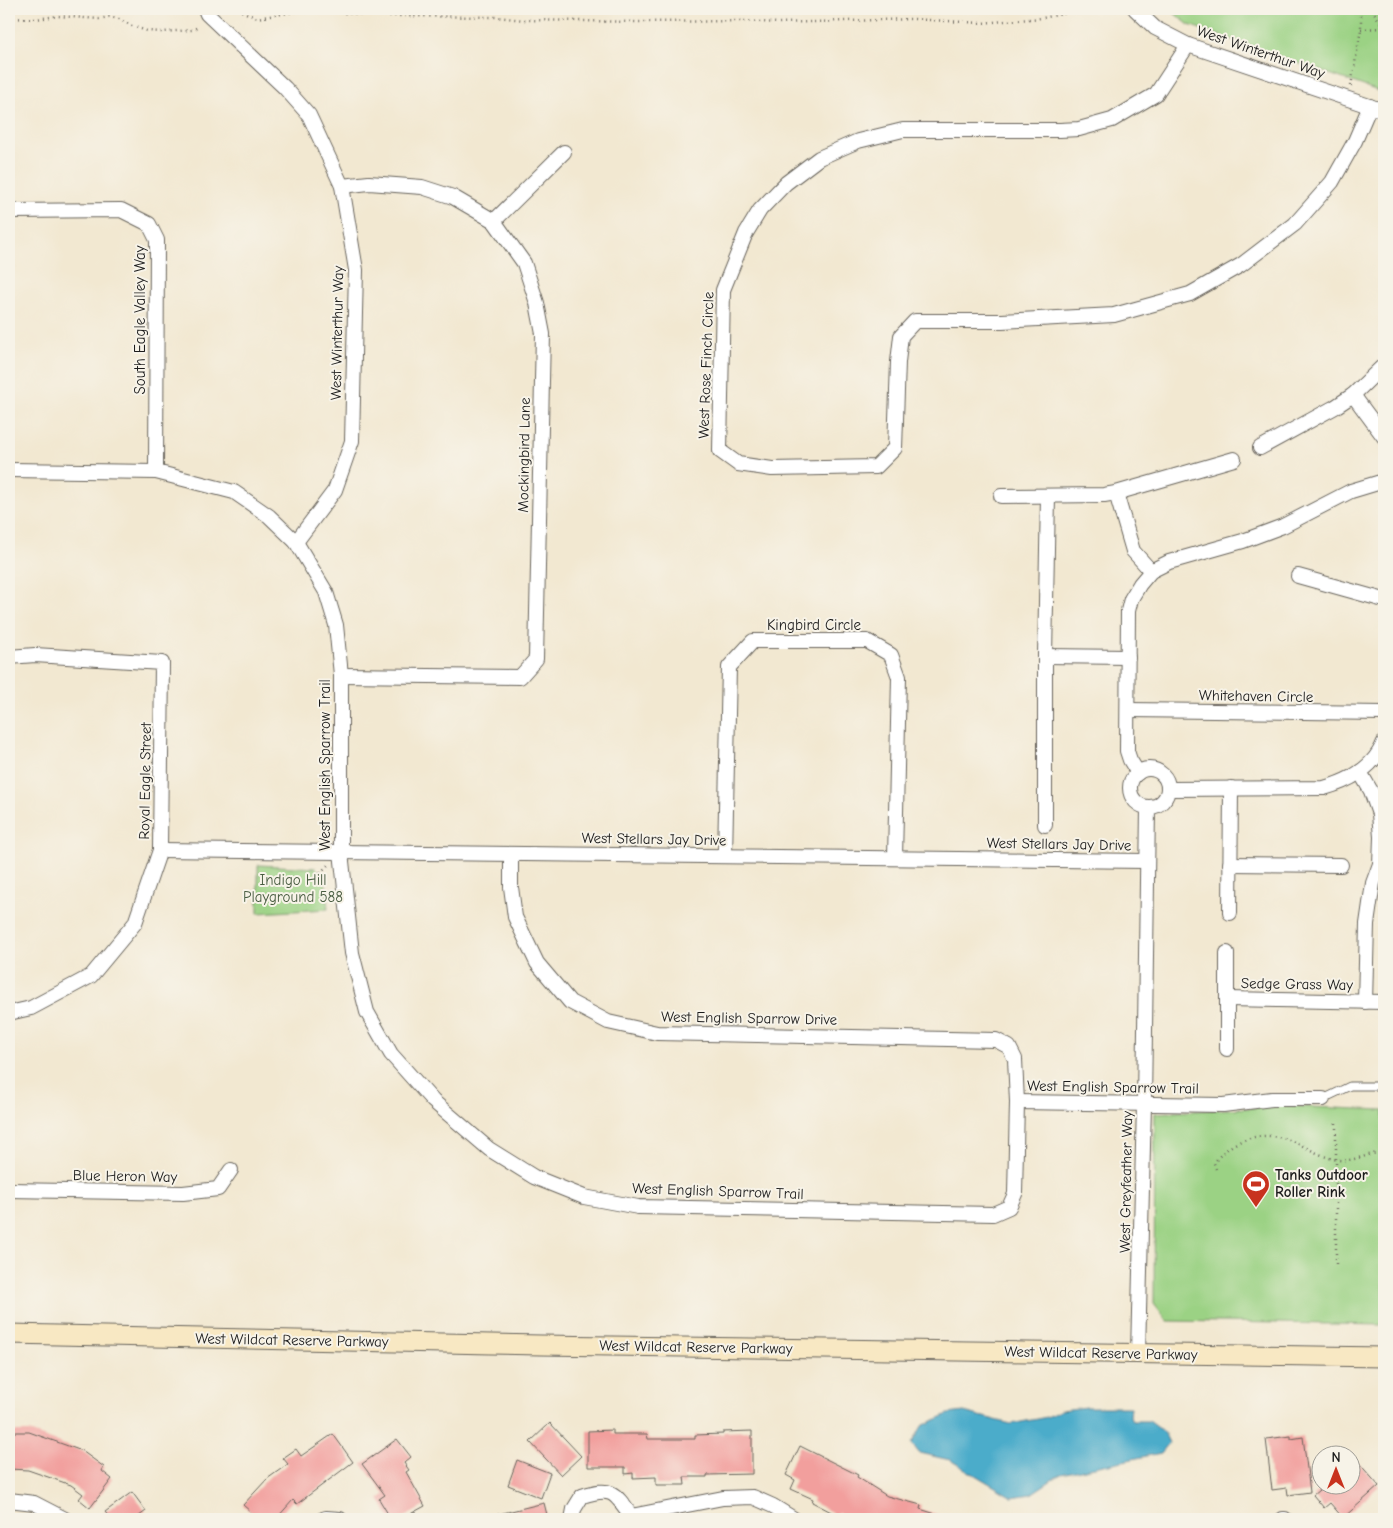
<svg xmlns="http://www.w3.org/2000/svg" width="1393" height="1528" font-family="'Comic Neue',sans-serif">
	<rect width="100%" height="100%" fill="#f7f3e8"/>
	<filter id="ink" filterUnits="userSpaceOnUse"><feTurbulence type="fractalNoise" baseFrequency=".02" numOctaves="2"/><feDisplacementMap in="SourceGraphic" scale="10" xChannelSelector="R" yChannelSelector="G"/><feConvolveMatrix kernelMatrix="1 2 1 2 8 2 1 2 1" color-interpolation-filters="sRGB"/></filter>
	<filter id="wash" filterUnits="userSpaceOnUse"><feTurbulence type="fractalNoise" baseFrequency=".0096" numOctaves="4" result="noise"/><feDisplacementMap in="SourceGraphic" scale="20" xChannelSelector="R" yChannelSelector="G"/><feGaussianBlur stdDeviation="1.12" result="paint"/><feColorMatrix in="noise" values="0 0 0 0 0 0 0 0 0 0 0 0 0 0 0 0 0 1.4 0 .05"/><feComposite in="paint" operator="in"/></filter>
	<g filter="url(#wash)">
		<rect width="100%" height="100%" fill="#f2e8d1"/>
		<g fill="#9bd284" stroke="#5c7750">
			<polygon points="1169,9 1384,9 1384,93 1189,25"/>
			<polygon points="258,865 316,868 325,877 328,909 258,913"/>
			<polygon points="1285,1106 1384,1110 1384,1325 1167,1321 1154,1304 1155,1113"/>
		</g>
		<polygon fill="#4bacca" stroke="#346473" points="1087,1407 1131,1407 1130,1416 1132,1421 1149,1421 1164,1432 1169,1443 1161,1453 1061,1474 1031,1494 1012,1497 950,1460 919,1453 912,1444 922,1426 948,1414 964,1412 1011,1424 1047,1417 1061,1410"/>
		<g id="blocks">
			<g fill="#f29f9d">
				<polygon points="550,1423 581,1456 561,1475 530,1442"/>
				<polygon points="613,1430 613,1434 647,1434 648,1439 695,1439 695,1435 723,1434 723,1432 752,1431 752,1474 707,1475 707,1477 684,1477 685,1485 656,1485 656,1477 633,1478 633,1473 625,1474 625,1467 588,1467 588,1431"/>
				<polygon points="11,1432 29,1432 82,1451 104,1467 102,1471 112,1479 90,1508 79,1499 83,1494 71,1485 28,1470 9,1469"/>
				<polygon points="333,1434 353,1462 297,1504 293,1500 276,1519 259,1519 243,1505 267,1479 288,1464 283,1458 296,1449 301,1456"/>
				<polygon points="1291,1436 1291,1439 1303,1437 1310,1492 1288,1495 1287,1488 1272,1490 1266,1439"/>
				<polygon points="397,1439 411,1457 404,1463 409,1470 406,1472 425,1506 401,1519 391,1519 379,1499 385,1495 362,1464"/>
				<polygon points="800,1446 858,1475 857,1477 887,1496 921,1505 920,1509 942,1516 942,1519 849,1519 838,1512 837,1515 812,1502 813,1499 791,1489 795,1480 786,1475"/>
				<polygon points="1350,1453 1379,1486 1343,1518 1330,1503 1324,1508 1313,1495 1324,1486 1350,1486"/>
				<polygon points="517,1460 550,1473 541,1498 508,1485"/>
				<polygon points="132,1492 146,1511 135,1519 111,1519 105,1512"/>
				<polygon points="544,1503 548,1519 496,1519 495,1515"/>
			</g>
		</g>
	</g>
	<g filter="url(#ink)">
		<use href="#blocks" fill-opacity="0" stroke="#67635b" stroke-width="1"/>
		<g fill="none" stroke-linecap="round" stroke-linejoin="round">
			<g stroke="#67635b" stroke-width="9">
				<polyline id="service" points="1323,1099 1350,1086 1384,1086"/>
			</g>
			<g stroke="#67635b" stroke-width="16">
				<g id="minor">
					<polyline points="205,9 207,14 285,88 309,115 342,186 356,270 352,441 335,490 296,542"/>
					<polyline points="1135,9 1155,28 1188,45 1384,111"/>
					<polyline points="1188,45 1156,94 1112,120 1079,129 1060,130 903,130 858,141 819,158 786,183 760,210 746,233 723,290 720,451 738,464 772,469 876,467 895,448 898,362 901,336 915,321 1002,321 1114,315 1190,294 1241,265 1295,224 1332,182 1355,141 1370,106"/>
					<polyline points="9,211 121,210 149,224 157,240 156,472"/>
					<polyline points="494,221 564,152"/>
					<polyline points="1353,395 1384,437"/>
					<polyline points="1260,448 1335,407 1353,395 1384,365"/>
					<polyline points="9,470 156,472 234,492 269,516 296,542 326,592 336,625 341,675 341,852 352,953 367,1012 391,1054 433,1101 489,1149 534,1177 584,1197 638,1207 993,1214 1009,1207 1015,1194 1017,1102 1015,1059 1009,1047 996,1040 657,1033 608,1022 570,1002 537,963 515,917 511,887 511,854"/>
					<polyline points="1116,493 1133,551 1151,571"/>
					<polyline points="1001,496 1104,495 1116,493 1234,459"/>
					<polyline points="1298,576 1384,600"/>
					<polyline points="1045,656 1128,657"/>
					<polyline points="9,657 35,655 162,663 160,850 135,923 91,976 31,1008 9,1013"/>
					<polyline points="341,675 520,677 536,659 543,334 537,303 524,263 494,221 453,197 422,187 369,183 342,186"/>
					<polyline points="1128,710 1384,713"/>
					<circle cx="1149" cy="788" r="19"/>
					<polyline points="1360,772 1371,791 1379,814 1381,837 1380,864 1373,883 1367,924 1365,1002"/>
					<polyline points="1138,773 1130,760 1127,751 1128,611 1131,599 1140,584 1151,571 1169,562 1243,541 1283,526 1351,491 1384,481"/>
					<path d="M1169,789L1324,788C1349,781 1374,768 1384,742"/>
					<polyline points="1045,825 1045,656 1048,496"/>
					<polyline points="160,850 1147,861"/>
					<polyline points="725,856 729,667 753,641 867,641 891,655 899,677 895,858"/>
					<polyline points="1230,864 1341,865"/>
					<polyline points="1230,913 1231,788"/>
					<polyline points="1227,999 1384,1002"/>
					<polyline points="1227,1049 1227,953"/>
					<polyline points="1017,1102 1223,1105 1272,1099 1323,1099"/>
					<polyline points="9,1190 183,1193 218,1189 231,1170"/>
					<polyline points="1138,1354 1144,1104 1148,807"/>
					<polyline points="9,1500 34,1503 65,1519"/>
					<polyline points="631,1516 723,1498 753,1497 773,1506 794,1519"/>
					<polyline points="323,1519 326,1518 340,1519"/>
					<path d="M572,1519L574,1509L582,1496C611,1487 614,1491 631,1516V1519"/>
					<polyline points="1283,1519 1285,1519"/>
				</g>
			</g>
			<g stroke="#67635b" stroke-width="21">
				<polyline id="secondary" points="9,1334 541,1345 1384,1357"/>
			</g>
			<g stroke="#67635b" stroke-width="2.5" stroke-dasharray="1 4" stroke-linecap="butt">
				<polyline points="237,9 257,18 294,12 312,11 389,16 496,17 525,20 638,22 746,21 778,23 913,19 981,23 1042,18 1063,14 1078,9"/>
				<polyline points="1372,9 1384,29"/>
				<polyline points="9,18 36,19 58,16 99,19 109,17 119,19 132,26 147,31 161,32 192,30 198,27"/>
				<polyline points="1361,29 1383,28"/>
				<polyline points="1351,86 1361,29 1361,9"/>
				<polyline points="313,880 328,865"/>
				<path d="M1216,1169L1214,1163C1231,1139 1261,1130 1289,1140C1304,1145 1324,1159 1339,1160C1354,1162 1369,1153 1384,1152"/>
				<polyline points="1336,1264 1336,1121"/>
			</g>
			<use href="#service" stroke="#fff" stroke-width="7"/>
			<use href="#minor" stroke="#fff" stroke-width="14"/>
			<use href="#secondary" stroke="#f8e8c3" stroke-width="19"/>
		</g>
	</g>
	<defs>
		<g id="stadium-pin" transform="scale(1.4375)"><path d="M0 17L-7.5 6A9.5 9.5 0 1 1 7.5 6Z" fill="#c8321e" stroke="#f7f3e8"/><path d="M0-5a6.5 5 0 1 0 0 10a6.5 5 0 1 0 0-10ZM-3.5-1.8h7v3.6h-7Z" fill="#fff"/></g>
	</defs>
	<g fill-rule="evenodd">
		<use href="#stadium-pin" x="1256" y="1184"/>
	</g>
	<g text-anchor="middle" stroke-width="4" stroke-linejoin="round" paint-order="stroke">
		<g font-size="15" fill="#1c1c1c" stroke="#f7f3e8">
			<text transform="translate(1261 52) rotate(19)" y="5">West Winterthur Way</text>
			<text transform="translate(140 320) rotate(-90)" y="5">South Eagle Valley Way</text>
			<text transform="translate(337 333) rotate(-89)" y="5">West Winterthur Way</text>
			<text transform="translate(706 365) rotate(-88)" y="5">West Rose Finch Circle</text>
			<text transform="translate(524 455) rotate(-89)" y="5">Mockingbird Lane</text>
			<text x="814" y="630">Kingbird Circle</text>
			<text transform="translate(1256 696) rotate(1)" y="5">Whitehaven Circle</text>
			<text transform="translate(325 765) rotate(-90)" y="5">West English Sparrow Trail</text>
			<text transform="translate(145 781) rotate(-89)" y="5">Royal Eagle Street</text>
			<text transform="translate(654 839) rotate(1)" y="5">West Stellars Jay Drive</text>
			<text transform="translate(1059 844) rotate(1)" y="5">West Stellars Jay Drive</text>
			<text transform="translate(1297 984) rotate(1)" y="5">Sedge Grass Way</text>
			<text transform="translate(749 1018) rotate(1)" y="5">West English Sparrow Drive</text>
			<text transform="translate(1113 1087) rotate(1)" y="5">West English Sparrow Trail</text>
			<text transform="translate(125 1176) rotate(1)" y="5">Blue Heron Way</text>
			<text transform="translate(1126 1182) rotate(-89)" y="5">West Greyfeather Way</text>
			<text transform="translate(718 1191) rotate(2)" y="5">West English Sparrow Trail</text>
			<text transform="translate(292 1340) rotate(1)" y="5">West Wildcat Reserve Parkway</text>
			<text transform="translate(696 1347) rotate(1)" y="5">West Wildcat Reserve Parkway</text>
			<text transform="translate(1101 1353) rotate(1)" y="5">West Wildcat Reserve Parkway</text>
		</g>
		<g font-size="15" fill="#485c40" stroke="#f7f3e8">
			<text x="293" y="885">Indigo Hill<tspan x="293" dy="17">Playground 588</tspan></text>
		</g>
		<g font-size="15" font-weight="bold" fill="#1c1c1c" stroke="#f7f3e8" text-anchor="start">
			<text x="1275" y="1180">Tanks Outdoor<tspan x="1275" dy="17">Roller Rink</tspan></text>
		</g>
	</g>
	<rect width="1393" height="1528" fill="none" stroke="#f7f3e8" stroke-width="30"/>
	<g transform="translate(1336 1470)"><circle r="24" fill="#f7f3e8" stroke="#9f9d96"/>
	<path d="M0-4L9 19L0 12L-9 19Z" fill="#c8321e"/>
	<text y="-8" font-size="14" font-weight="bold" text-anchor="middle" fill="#1c1c1c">N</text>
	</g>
</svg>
